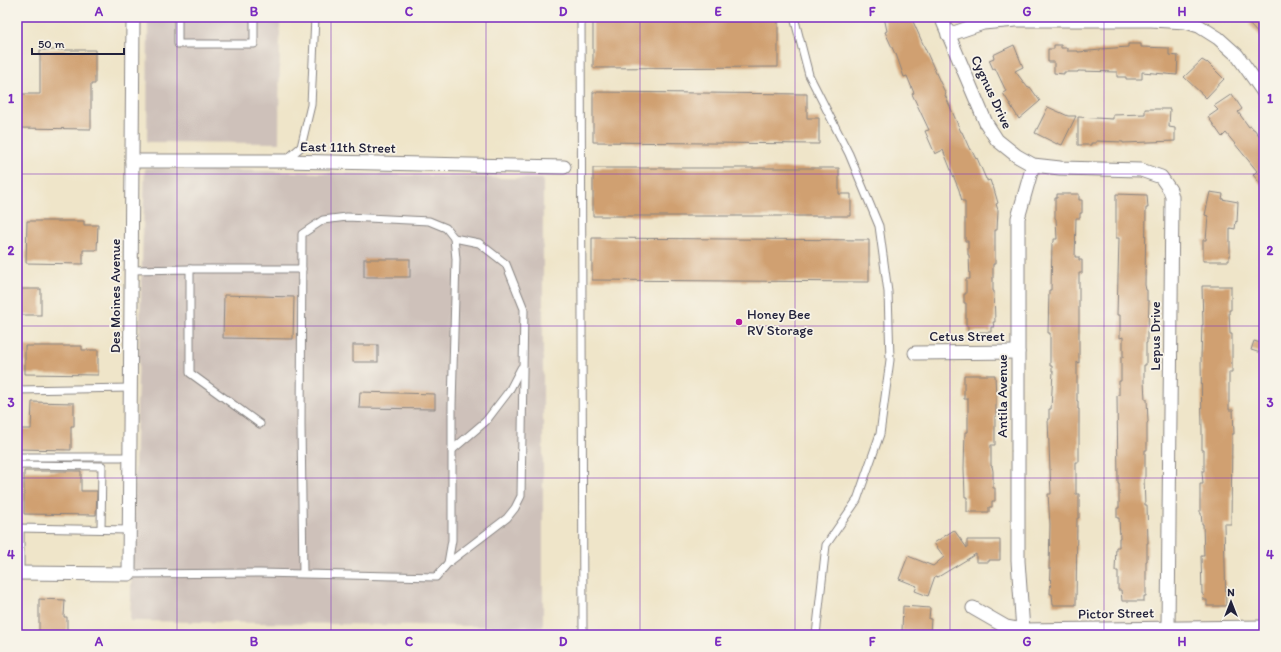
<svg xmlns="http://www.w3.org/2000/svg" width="1281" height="652" font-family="Itim,sans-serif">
	<rect width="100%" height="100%" fill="#f7f3e8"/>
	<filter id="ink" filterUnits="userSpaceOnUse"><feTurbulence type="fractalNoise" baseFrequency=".025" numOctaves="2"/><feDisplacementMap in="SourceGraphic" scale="8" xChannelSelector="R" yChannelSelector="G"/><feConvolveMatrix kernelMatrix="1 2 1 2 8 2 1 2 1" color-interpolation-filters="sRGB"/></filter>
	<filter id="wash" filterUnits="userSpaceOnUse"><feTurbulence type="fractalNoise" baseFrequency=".012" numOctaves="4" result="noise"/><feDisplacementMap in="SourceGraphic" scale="16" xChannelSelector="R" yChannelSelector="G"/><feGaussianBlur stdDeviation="0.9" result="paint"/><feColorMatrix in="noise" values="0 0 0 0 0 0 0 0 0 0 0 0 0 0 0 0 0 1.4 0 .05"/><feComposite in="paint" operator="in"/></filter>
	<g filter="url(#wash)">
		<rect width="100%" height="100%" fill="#efe5c9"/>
		<g fill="#cec1ba">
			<polygon points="148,17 280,17 279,143 147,142"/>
			<polygon points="145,168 543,179 543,627 130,621"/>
		</g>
		<g id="blocks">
			<g fill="#d0a071">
				<polygon points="593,17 778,17 778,67 593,68"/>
				<polygon points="884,17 911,17 940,82 946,94 945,95 961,132 962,132 970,150 971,149 976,159 977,158 986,179 987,179 987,181 990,180 992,186 993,186 998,203 996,204 998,210 997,230 995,230 995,264 993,264 993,291 994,291 995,322 993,322 994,327 991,327 991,332 968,332 968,326 966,326 966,303 964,303 964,294 966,294 966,279 970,279 969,255 968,255 968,241 965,241 965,201 962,201 959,190 943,150 935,154 925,131 929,130 912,94 914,93 907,76 904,77 896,54 895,54 885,32 887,31"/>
				<polygon points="1257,17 1264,17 1264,40 1249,24"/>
				<polygon points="1128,44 1141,44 1141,47 1169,48 1169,55 1178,56 1177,75 1142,72 1142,79 1126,79 1126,77 1117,77 1117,72 1078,71 1078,72 1064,72 1064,74 1054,73 1054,62 1048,62 1048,49 1054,49 1054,45 1061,45 1061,48 1067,48 1067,51 1078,51 1078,52 1101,50 1101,49 1128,47"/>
				<polygon points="1014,45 1023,67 1015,71 1028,88 1030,87 1040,101 1019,119 1003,93 1006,91 995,68 993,69 989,60 994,58 993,55"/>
				<polygon points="40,50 95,50 95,84 91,84 91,129 17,128 17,94 40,94"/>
				<polygon points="1202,60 1207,63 1207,62 1224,79 1206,98 1184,77"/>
				<polygon points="593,92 807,94 807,118 819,118 819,144 593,142"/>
				<polygon points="1232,94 1242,109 1238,112 1249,127 1251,126 1253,129 1254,129 1264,142 1264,188 1253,175 1257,171 1226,133 1222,137 1208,117 1218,110 1214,106"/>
				<polygon points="1048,107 1068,116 1076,116 1062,145 1057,143 1057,144 1035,133"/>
				<polygon points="1145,109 1170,109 1169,127 1175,128 1175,141 1123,143 1123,142 1096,141 1096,143 1091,143 1091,145 1078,145 1078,117 1113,119 1113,115 1145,114"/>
				<polygon points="593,168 839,168 839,194 851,194 851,216 593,216"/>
				<polygon points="1210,192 1223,194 1222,199 1238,202 1237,222 1236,221 1235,229 1230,228 1230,255 1229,255 1229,261 1203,261 1203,240 1206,240 1208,216 1205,215"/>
				<polygon points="1057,194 1079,194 1079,200 1082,200 1082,213 1080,213 1080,218 1076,218 1075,257 1079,257 1079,260 1082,260 1082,273 1079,273 1079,363 1077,362 1077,401 1078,401 1078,409 1079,409 1079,462 1076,462 1076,494 1079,494 1079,518 1077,518 1076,605 1053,605 1052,594 1050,594 1051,569 1049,569 1050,524 1048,494 1051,494 1048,420 1049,420 1049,409 1051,409 1053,371 1052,371 1052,366 1050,366 1050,333 1048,333 1049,290 1051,290 1052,243 1054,242 1054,239 1057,239 1056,219 1055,218 1055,198 1057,198"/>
				<polygon points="1116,194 1147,195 1148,208 1146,208 1145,285 1146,290 1147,290 1147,301 1149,301 1148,331 1147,331 1147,343 1146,343 1146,365 1144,365 1144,381 1145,399 1147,399 1148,422 1147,423 1147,450 1145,450 1145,479 1144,479 1145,505 1147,505 1148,543 1147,543 1147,561 1146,561 1146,596 1144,596 1144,601 1122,601 1121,590 1118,590 1118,571 1115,571 1116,547 1119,547 1119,538 1120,538 1119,518 1117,518 1117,508 1119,508 1119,484 1118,484 1117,395 1119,395 1119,381 1121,381 1121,357 1123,357 1123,337 1120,338 1120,315 1117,315 1119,238 1116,238"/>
				<polygon points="27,221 84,221 84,225 98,225 97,250 83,250 83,264 26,263"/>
				<polygon points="592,238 869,240 869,282 592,280"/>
				<rect x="364" y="259" width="46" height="18"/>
				<polygon points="1202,286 1231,286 1231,310 1229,310 1230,334 1232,334 1232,372 1229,372 1229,410 1233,410 1234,434 1232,434 1231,524 1224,524 1226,606 1207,606 1207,600 1204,600 1203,594 1202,594 1201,556 1204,556 1203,524 1202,524 1201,513 1200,513 1200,484 1203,484 1202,471 1204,471 1204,450 1202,450 1202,432 1201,358 1202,325 1203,325"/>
				<rect x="17" y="289" width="24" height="26"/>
				<polygon points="224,295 294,297 293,339 223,338"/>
				<polygon points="1254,341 1264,344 1264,354 1251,350"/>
				<rect x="353" y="345" width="25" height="17"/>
				<polygon points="25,346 82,346 82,350 98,350 98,375 25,374"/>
				<polygon points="964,375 995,375 996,399 996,416 995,416 995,445 991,445 991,466 992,466 993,471 993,488 995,488 995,501 992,501 992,507 989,507 989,512 967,512 967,497 965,497 964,468 965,432 968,432 968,399 964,399"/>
				<polygon points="360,392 435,394 435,409 359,408"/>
				<polygon points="32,402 74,403 74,426 71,426 71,450 17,449 17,429 31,429"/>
				<polygon points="24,471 81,471 81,491 97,491 96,515 24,514"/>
				<polygon points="954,530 967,548 967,540 1000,540 1000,560 989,560 989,562 976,562 976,554 938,577 935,576 928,596 915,591 917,586 899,579 908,556 933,566 944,557 934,543"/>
				<polygon points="39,599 65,600 64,617 67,617 67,635 39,635"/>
				<polygon points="903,606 930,608 929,619 931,619 930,633 902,631"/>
			</g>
		</g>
	</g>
	<g filter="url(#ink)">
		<use href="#blocks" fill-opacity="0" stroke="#888482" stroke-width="1"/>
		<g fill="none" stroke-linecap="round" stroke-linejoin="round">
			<g stroke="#888482" stroke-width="9">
				<g id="lane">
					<polyline points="178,17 178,44 254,44 254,17"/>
					<polyline points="581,17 583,635"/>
					<polyline points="794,17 809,75 849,154 879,226 888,292 890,360 880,434 857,500 826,545 816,635"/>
					<polyline points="286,160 301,147 311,105 315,17"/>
					<polyline points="190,269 302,269"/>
					<polyline points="131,270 190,269 190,373 260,424"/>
					<polyline points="17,390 131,388"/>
					<polyline points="452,450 486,421 509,391 521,368"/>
					<polyline points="17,457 130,457"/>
					<polyline points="17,465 102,466 101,529"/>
					<polyline points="17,528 130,530"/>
					<polyline points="20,528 20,573"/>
					<polyline points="448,563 507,518 515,508 521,496 524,309 506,264 479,243 454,238"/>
					<polyline points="129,574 260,573 436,577 448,563 452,540 452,405 456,259 454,238 446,228 429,221 347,217 323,220 302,234 301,426 303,574"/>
				</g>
			</g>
			<g stroke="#888482" stroke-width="15">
				<g id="street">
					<polyline points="941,17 986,123 997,140 1017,156 1033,165 1060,168 1141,170 1161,177 1170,190 1172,197 1168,628"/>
					<polyline points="948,35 983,23 1016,20 1151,20 1186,22 1199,26 1218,38 1237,55 1264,93"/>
					<polyline points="132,161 284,161 564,167"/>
					<polyline points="915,353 1018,352"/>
					<polyline points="17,573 129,574 133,17"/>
					<polyline points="973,608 1006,627 1023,630 1264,627"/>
					<polyline points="1023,630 1018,561 1018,218 1033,165"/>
				</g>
			</g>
			<use href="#lane" stroke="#fff" stroke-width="7"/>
			<use href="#street" stroke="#fff" stroke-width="13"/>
		</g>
	</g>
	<path fill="none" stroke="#7b2cbf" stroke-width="1" stroke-opacity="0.55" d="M177,17V635M331,17V635M486,17V635M640,17V635M795,17V635M950,17V635M1104,17V635M17,174H1264M17,326H1264M17,478H1264"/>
	<circle fill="#b5179e" stroke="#f7f3e8" stroke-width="1.5" cx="739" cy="322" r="4"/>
	<g text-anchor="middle" stroke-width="3.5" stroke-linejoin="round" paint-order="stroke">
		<g font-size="14" fill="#22223b" stroke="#f7f3e8">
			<text transform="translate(992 92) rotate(65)" y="5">Cygnus Drive</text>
			<text transform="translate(348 147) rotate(1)" y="5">East 11th Street</text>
			<text transform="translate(115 296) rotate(-90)" y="5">Des Moines Avenue</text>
			<text x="967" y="341">Cetus Street</text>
			<text transform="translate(1155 336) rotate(-90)" y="5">Lepus Drive</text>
			<text transform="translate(1002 396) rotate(-90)" y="5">Antila Avenue</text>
			<text transform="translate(1116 613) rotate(-1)" y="5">Pictor Street</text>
		</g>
		<g font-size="14" fill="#22223b" stroke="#f7f3e8" text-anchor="start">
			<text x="747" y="319">Honey Bee<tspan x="747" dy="16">RV Storage</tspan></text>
		</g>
	</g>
	<rect width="1281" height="652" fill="none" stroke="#f7f3e8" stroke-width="44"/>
	<g transform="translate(1231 602)" stroke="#f7f3e8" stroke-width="3" paint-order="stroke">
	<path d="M0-3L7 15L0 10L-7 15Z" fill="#22223b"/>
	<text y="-6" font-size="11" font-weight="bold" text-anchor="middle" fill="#22223b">N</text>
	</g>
	<path d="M32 48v6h92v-6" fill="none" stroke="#22223b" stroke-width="2"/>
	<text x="38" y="48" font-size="12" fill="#22223b" stroke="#f7f3e8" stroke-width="3" paint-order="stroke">50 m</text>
	<rect x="22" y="22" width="1237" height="608" fill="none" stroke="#7b2cbf" stroke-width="1.5"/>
	<g font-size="13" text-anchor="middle" font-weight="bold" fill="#7b2cbf">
		<text x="99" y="16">A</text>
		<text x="254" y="16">B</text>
		<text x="409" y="16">C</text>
		<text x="563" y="16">D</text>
		<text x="718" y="16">E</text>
		<text x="872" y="16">F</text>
		<text x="1027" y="16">G</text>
		<text x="1182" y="16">H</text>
		<text x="11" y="103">1</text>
		<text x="1270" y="103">1</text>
		<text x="11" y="255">2</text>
		<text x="1270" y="255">2</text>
		<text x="11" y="407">3</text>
		<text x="1270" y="407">3</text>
		<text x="11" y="559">4</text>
		<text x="1270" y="559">4</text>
		<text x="99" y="646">A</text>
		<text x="254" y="646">B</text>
		<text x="409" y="646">C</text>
		<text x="563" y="646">D</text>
		<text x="718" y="646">E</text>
		<text x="872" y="646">F</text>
		<text x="1027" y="646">G</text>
		<text x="1182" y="646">H</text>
	</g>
</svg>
